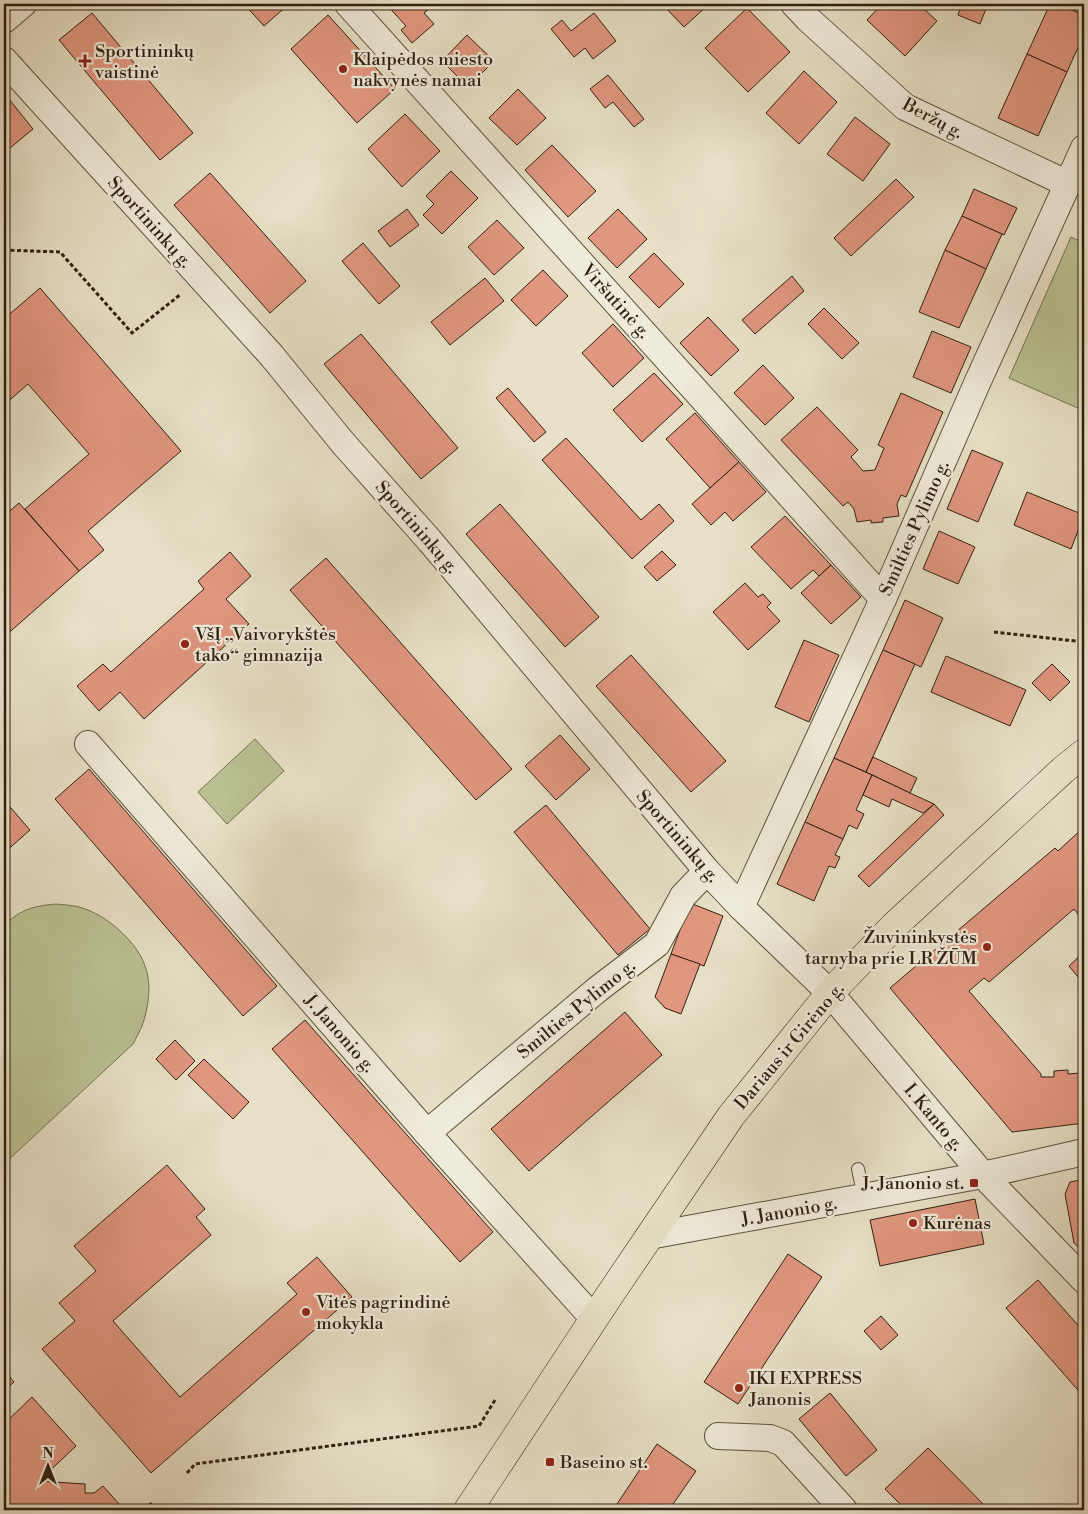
<svg xmlns="http://www.w3.org/2000/svg" width="1088" height="1514" font-family="'Libre Bodoni',serif">
	<rect width="100%" height="100%" fill="#e8e1c7"/>
	<filter id="stains"><feTurbulence type="fractalNoise" baseFrequency=".004" numOctaves="4"/><feColorMatrix values="0 0 0 0 .2 0 0 0 0 .09 0 0 0 0 .02 0 0 0 .5 -.17"/></filter>
	<radialGradient id="worn" r=".72"><stop offset=".6" stop-color="#630" stop-opacity="0"/><stop offset="1" stop-color="#630" stop-opacity=".3"/></radialGradient>
	<g fill="#bac192" stroke="#747051">
		<polygon points="1071,237 1084,243 1084,400 1080,409 1009,378"/>
		<polygon points="255,739 284,771 227,824 198,792"/>
		<path d="M56,904C64,905 72,905 79,907C94,911 108,920 119,930C148,956 155,982 144,1020C142,1028 137,1036 133,1044L4,1164V925C22,909 33,906 56,904Z"/>
	</g>
	<g fill="#e29781" stroke="#2f1f10">
		<polygon points="164,4 176,4 168,9"/>
		<polygon points="244,4 289,4 264,26"/>
		<polygon points="386,4 435,4 424,13 434,24 412,43 401,30 406,26"/>
		<polygon points="662,4 709,4 684,27"/>
		<polygon points="882,4 919,4 937,21 905,56 867,20"/>
		<polygon points="962,4 988,4 980,24 958,15"/>
		<polygon points="1050,4 1058,4 1084,15 1084,34 1067,72 1027,54"/>
		<polygon points="1058,4 1084,4 1084,15"/>
		<polygon points="747,8 790,52 748,92 705,48"/>
		<polygon points="92,13 193,133 160,160 59,40"/>
		<polygon points="594,13 616,41 593,59 585,48 574,57 551,29 562,20 571,31"/>
		<polygon points="328,15 395,89 357,123 291,49"/>
		<polygon points="467,35 494,61 468,87 442,61"/>
		<polygon points="1027,54 1067,72 1038,136 998,118"/>
		<polygon points="804,71 837,102 799,144 766,113"/>
		<polygon points="608,75 644,119 634,127 613,102 605,108 590,89"/>
		<polygon points="518,89 546,118 517,145 489,118"/>
		<polygon points="4,93 33,129 4,153"/>
		<polygon points="405,114 440,151 402,187 368,149"/>
		<polygon points="855,117 890,144 863,181 827,154"/>
		<polygon points="552,145 596,191 568,217 525,170"/>
		<polygon points="451,171 478,198 442,234 423,215 434,204 426,196"/>
		<polygon points="210,173 306,281 270,313 174,205"/>
		<polygon points="896,179 914,197 851,256 834,238"/>
		<polygon points="974,189 1017,208 1004,235 962,216"/>
		<polygon points="407,209 419,225 390,247 378,231"/>
		<polygon points="618,209 647,239 617,268 588,238"/>
		<polygon points="962,216 1002,234 986,269 945,250"/>
		<polygon points="497,220 524,248 494,275 468,247"/>
		<polygon points="363,243 400,286 379,304 342,261"/>
		<polygon points="945,250 986,269 959,328 919,312"/>
		<polygon points="654,253 684,284 659,308 629,277"/>
		<polygon points="543,270 568,296 536,326 511,300"/>
		<polygon points="792,276 804,291 755,334 742,320"/>
		<polygon points="485,278 504,301 450,345 431,322"/>
		<polygon points="40,288 181,451 88,531 104,550 79,571 25,509 89,454 28,384 4,405 4,319"/>
		<polygon points="824,308 859,343 842,359 808,324"/>
		<polygon points="708,317 739,350 711,376 680,343"/>
		<polygon points="613,324 644,358 613,387 582,353"/>
		<polygon points="932,331 971,347 951,393 913,377"/>
		<polygon points="361,334 458,448 421,479 324,364"/>
		<polygon points="763,365 794,398 765,425 734,393"/>
		<polygon points="654,373 683,404 642,442 613,410"/>
		<polygon points="508,388 546,432 534,442 496,398"/>
		<polygon points="901,393 943,412 906,497 901,495 897,504 899,516 883,518 883,522 871,523 871,520 857,522 854,509 848,502 843,506 781,440 817,407 858,450 851,457 863,471 875,470 884,448 878,445"/>
		<polygon points="695,413 739,462 710,488 666,439"/>
		<polygon points="566,438 641,520 659,504 674,521 632,559 542,460"/>
		<polygon points="972,450 1003,463 978,522 947,509"/>
		<polygon points="739,462 766,492 733,521 725,512 711,525 692,504"/>
		<polygon points="1027,492 1084,515 1071,549 1014,525"/>
		<polygon points="19,503 79,571 4,637 4,516"/>
		<polygon points="500,504 599,617 565,647 466,534"/>
		<polygon points="785,516 831,565 819,576 813,570 791,589 751,547"/>
		<polygon points="939,531 975,547 958,584 923,569"/>
		<polygon points="662,551 676,565 657,581 644,567"/>
		<polygon points="230,552 251,576 226,599 249,624 144,719 120,692 99,711 77,686 103,664 111,672 204,589 198,581"/>
		<polygon points="326,558 512,769 476,800 290,590"/>
		<polygon points="831,565 861,597 831,624 801,593"/>
		<polygon points="745,583 758,597 763,594 771,603 767,607 780,621 748,650 713,612"/>
		<polygon points="905,600 943,618 921,667 883,650"/>
		<polygon points="804,640 839,655 809,722 775,707"/>
		<polygon points="883,650 915,664 866,772 834,758"/>
		<polygon points="631,655 726,761 691,792 596,686"/>
		<polygon points="946,656 1026,690 1010,726 931,692"/>
		<polygon points="1052,664 1070,682 1050,701 1032,683"/>
		<polygon points="560,735 590,769 556,800 525,766"/>
		<polygon points="873,757 917,778 910,793 866,772"/>
		<polygon points="834,758 872,775 856,810 864,814 857,829 849,825 843,839 805,822"/>
		<polygon points="89,769 277,986 243,1016 55,799"/>
		<polygon points="872,775 910,793 934,804 923,813 892,799 889,807 863,795"/>
		<polygon points="4,800 30,830 4,853"/>
		<polygon points="934,804 944,815 869,887 858,876"/>
		<polygon points="546,805 650,929 618,955 514,832"/>
		<polygon points="805,822 843,839 835,855 840,857 835,868 829,866 814,901 777,884"/>
		<polygon points="1084,827 1084,922 1074,909 989,982 984,978 969,991 1041,1074 1041,1077 1054,1077 1054,1071 1068,1070 1068,1074 1080,1073 1082,1093 1084,1093 1084,1123 1012,1132 890,988 1055,848 1058,851"/>
		<polygon points="690,903 723,916 704,966 671,954"/>
		<polygon points="1084,952 1084,973 1078,977 1069,966"/>
		<polygon points="671,954 700,964 681,1014 665,1008 655,997"/>
		<polygon points="625,1012 662,1055 529,1171 491,1129"/>
		<polygon points="305,1020 493,1232 460,1262 272,1049"/>
		<polygon points="175,1040 195,1061 176,1080 156,1059"/>
		<polygon points="204,1059 249,1102 233,1119 188,1075"/>
		<polygon points="167,1165 205,1209 196,1217 211,1235 113,1321 180,1397 297,1294 287,1283 317,1257 352,1297 151,1473 42,1349 75,1321 59,1303 96,1271 74,1246"/>
		<polygon points="1084,1179 1084,1252 1074,1243 1065,1194 1070,1182"/>
		<polygon points="975,1199 984,1244 880,1266 870,1220"/>
		<polygon points="788,1254 822,1277 738,1404 704,1382"/>
		<polygon points="1038,1280 1084,1332 1084,1397 1006,1308"/>
		<polygon points="881,1316 898,1335 881,1350 864,1331"/>
		<polygon points="4,1370 14,1382 4,1391"/>
		<polygon points="830,1393 877,1450 846,1476 799,1419"/>
		<polygon points="32,1397 76,1446 39,1481 85,1484 85,1493 94,1493 103,1486 120,1505 114,1510 4,1510 4,1424"/>
		<polygon points="657,1444 696,1471 669,1510 613,1510"/>
		<polygon points="928,1448 989,1510 906,1510 885,1489"/>
	</g>
	<g fill="none" stroke-linecap="round" stroke-linejoin="round">
		<g stroke="#5d503e" stroke-width="14">
			<polyline id="lane" points="858,1169 864,1197"/>
		</g>
		<g stroke="#5d503e" stroke-width="28">
			<g id="street">
				<polyline points="348,4 883,599"/>
				<polyline points="794,4 808,19 905,107 1068,184"/>
				<polyline points="4,20 23,4"/>
				<polyline points="4,60 272,356 343,443 430,541 707,871 741,907 830,993 983,1175 1084,1280"/>
				<polyline points="88,744 427,1133 594,1319"/>
				<polyline points="741,907 883,599 978,381 1084,148"/>
				<polyline points="427,1133 598,989 657,944 683,896 707,871"/>
				<polyline points="649,1236 983,1175 1084,1152"/>
				<polyline points="718,1436 770,1438 783,1443 844,1510"/>
			</g>
		</g>
		<g stroke="#2f1f10" stroke-width="29">
			<polyline id="primary" points="468,1510 609,1296 731,1116 830,993 894,926 1063,770 1084,753"/>
		</g>
		<g stroke="#2f1f10" stroke-width="3" stroke-dasharray="4 2.5" stroke-linecap="butt">
			<polyline points="4,250 60,252 132,333 181,294"/>
			<polyline points="994,632 1084,642"/>
			<polyline points="187,1473 195,1464 479,1426 495,1400"/>
			<polyline points="144,1510 153,1502"/>
		</g>
		<use href="#lane" stroke="#f0ecdb" stroke-width="12"/>
		<use href="#street" stroke="#f0ecdb" stroke-width="26"/>
		<use href="#primary" stroke="#e8e1c7" stroke-width="28"/>
	</g>
	<g fill="#8f2418" stroke="#f0ecdb" stroke-width="2">
		<path d="M82.5 53.5h5v5h5v5h-5v5h-5v-5h-5v-5h5z"/>
		<circle cx="343" cy="69" r="5"/>
		<circle cx="185" cy="644" r="5"/>
		<circle cx="987" cy="947" r="5"/>
		<rect x="969" y="1178" width="10" height="10" rx="2.5"/>
		<circle cx="913" cy="1223" r="5"/>
		<circle cx="306" cy="1312" r="5"/>
		<circle cx="739" cy="1388" r="5"/>
		<rect x="545" y="1457" width="10" height="10" rx="2.5"/>
	</g>
	<g text-anchor="middle" stroke-width="4.5" stroke-linejoin="round" paint-order="stroke">
		<g font-size="18" fill="#2f1f10" stroke="#f0ecdb" text-anchor="start">
			<text x="95" y="57">Sportininkų<tspan x="95" dy="21">vaistinė</tspan></text>
			<text x="353" y="65">Klaipėdos miesto<tspan x="353" dy="21">nakvynės namai</tspan></text>
			<text x="195" y="640">VšĮ „Vaivorykštės<tspan x="195" dy="21">tako“ gimnazija</tspan></text>
			<text x="977" y="943" text-anchor="end">Žuvininkystės<tspan x="977" dy="21">tarnyba prie LR ŽŪM</tspan></text>
			<text x="964" y="1189" text-anchor="end">J. Janonio st.</text>
			<text x="923" y="1229">Kurėnas</text>
			<text x="316" y="1308">Vitės pagrindinė<tspan x="316" dy="21">mokykla</tspan></text>
			<text x="749" y="1384">IKI EXPRESS<tspan x="749" dy="21">Janonis</tspan></text>
			<text x="560" y="1468">Baseino st.</text>
		</g>
		<g font-size="18" fill="#2f1f10" stroke="#f0ecdb">
			<text transform="translate(933 118) rotate(28)" y="6">Beržų g.</text>
			<text transform="translate(150 222) rotate(48)" y="6">Sportininkų g.</text>
			<text transform="translate(616 301) rotate(48)" y="6">Viršutinė g.</text>
			<text transform="translate(417 527) rotate(49)" y="6">Sportininkų g.</text>
			<text transform="translate(914 528) rotate(-66)" y="6">Smilties Pylimo g.</text>
			<text transform="translate(678 836) rotate(49)" y="6">Sportininkų g.</text>
			<text transform="translate(576 1009) rotate(-39)" y="6">Smilties Pylimo g.</text>
			<text transform="translate(340 1033) rotate(49)" y="6">J. Janonio g.</text>
			<text transform="translate(789 1046) rotate(-50)" y="6">Dariaus ir Girėno g.</text>
			<text transform="translate(934 1117) rotate(50)" y="6">I. Kanto g.</text>
			<text transform="translate(789 1211) rotate(-10)" y="6">J. Janonio g.</text>
		</g>
	</g>
	<rect width="1088" height="1514" fill="none" stroke="#e8e1c7" stroke-width="20"/>
	<rect x="5" y="5" width="1078" height="1504" fill="none" stroke="#2f1f10" stroke-width="2.5"/>
	<rect x="10" y="10" width="1068" height="1494" fill="none" stroke="#2f1f10"/>
	<g transform="translate(48 1466)" stroke="#f0ecdb" stroke-width="4" paint-order="stroke">
	<path d="M0-4L9 19L0 12L-9 19Z" fill="#2f1f10"/>
	<text y="-8" font-size="14" font-weight="bold" text-anchor="middle" fill="#2f1f10">N</text>
	</g>
	<rect width="100%" height="100%" filter="url(#stains)"/>
	<rect width="100%" height="100%" fill="url(#worn)"/>
</svg>
